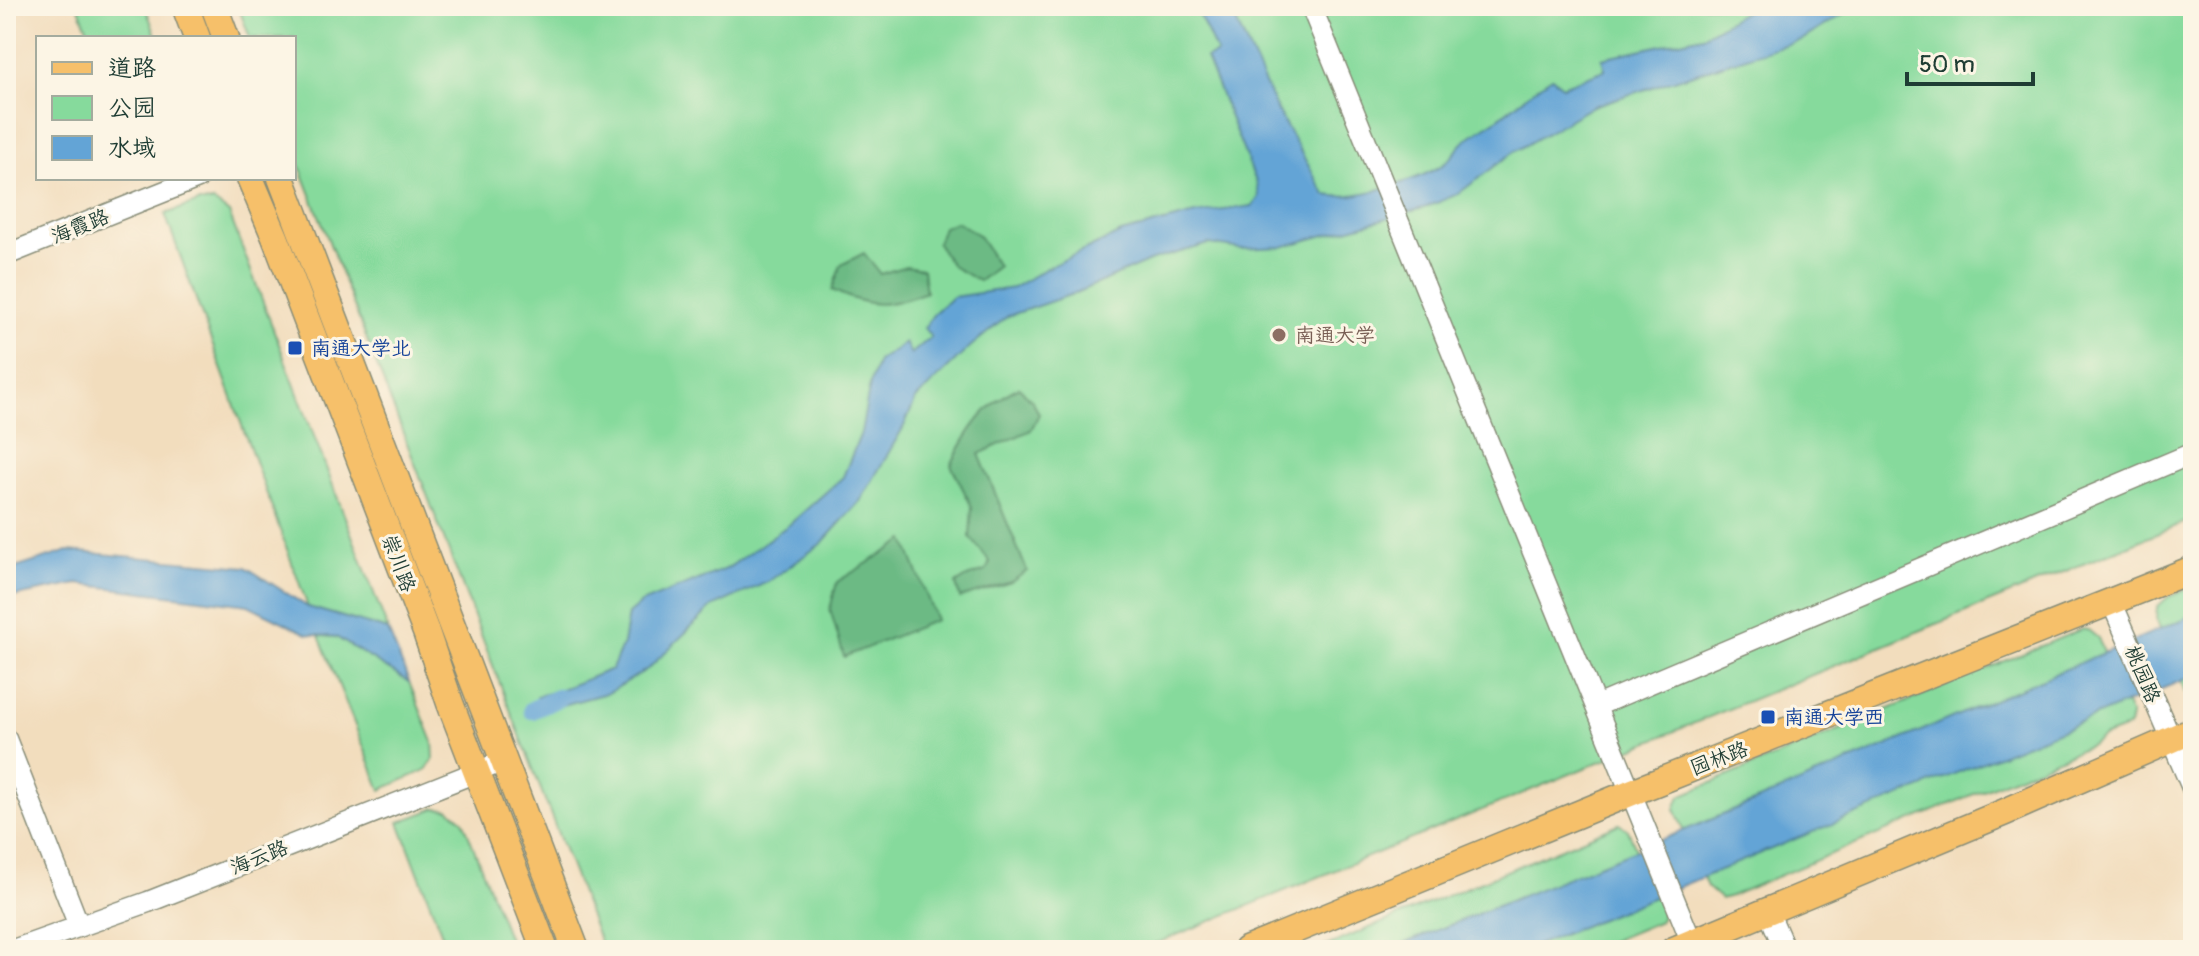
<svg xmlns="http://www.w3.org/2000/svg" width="2199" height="956" font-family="Pangolin,'LXGW WenKai TC',sans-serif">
	<rect width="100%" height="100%" fill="#fcf5e5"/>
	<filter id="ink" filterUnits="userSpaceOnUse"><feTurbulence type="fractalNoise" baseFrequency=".0125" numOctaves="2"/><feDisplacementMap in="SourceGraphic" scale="16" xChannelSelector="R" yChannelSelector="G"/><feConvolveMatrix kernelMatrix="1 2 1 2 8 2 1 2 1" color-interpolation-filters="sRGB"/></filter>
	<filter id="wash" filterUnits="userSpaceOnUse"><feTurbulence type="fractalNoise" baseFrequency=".006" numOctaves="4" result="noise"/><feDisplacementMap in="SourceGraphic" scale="32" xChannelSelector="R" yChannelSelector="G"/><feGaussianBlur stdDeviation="1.8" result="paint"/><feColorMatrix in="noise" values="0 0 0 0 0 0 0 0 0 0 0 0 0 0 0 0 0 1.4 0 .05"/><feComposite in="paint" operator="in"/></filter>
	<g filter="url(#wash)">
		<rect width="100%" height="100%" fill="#f2ddbd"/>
		<g fill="#86da9c" stroke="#528c68" stroke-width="2">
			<polygon points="78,6 145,6 157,38 91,38"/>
			<polygon points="238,6 2193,6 2193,519 1140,950 603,950 294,151 294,38 250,38"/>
			<polygon points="199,202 214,202 229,213 388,630 308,607 165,214"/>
			<polygon points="2193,587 2193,697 2185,691 2156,619 2157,607 2168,597"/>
			<polygon points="2082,629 2088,630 2098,638 2131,716 2129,727 2103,737 2091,745 1731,896 1721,899 1707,887 1675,809 1680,796"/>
			<polygon points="319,636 336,637 409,682 433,742 434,759 426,770 381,790"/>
			<polygon points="436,808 449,809 463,820 513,950 448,950 399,822"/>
			<polygon points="1619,824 1628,830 1663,912 1660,921 1590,950 1317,950"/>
		</g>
		<g fill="#6cba84" stroke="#467c5c" stroke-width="2">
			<polygon points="957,222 978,235 998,266 979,281 952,266 937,243 943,227"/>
			<path d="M864,253L880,274L906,266L923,269L926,292C886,308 870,308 832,290L841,265Z"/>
			<path d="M1019,387L1033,402L1039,414L1031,430L979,454L1027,571L1011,582L960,598L956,584L967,577L986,571L990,562L970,537L972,507L951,465C967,432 985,404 1019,387Z"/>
			<polygon points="905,540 936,620 844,657 830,609 837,582"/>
		</g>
		<g fill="#63a4d6" stroke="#417085" stroke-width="2">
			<path d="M1195,6H1229L1277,110L1320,186L1326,195C1351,201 1425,179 1445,163C1453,157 1458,147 1466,140C1476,132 1487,126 1497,119C1516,105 1532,90 1552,77L1562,86L1605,70L1602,58L1703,36L1754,6H1857L1803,39L1593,106L1512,153L1458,194L1427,207L1282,247L1241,249L1209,244L1152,260L1073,294L1008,316L971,346L916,399L903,428L861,500L822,543L768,582L712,607L649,668L610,692L563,705L540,707L537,696C562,691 587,678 612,669L623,644L628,614L641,603L728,568L790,524L843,477L861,433L870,384L878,361L905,343L911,354L931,337L924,328L935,312L953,297L1013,288L1047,268L1121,233L1195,214L1252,206L1259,197L1257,184L1206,58L1217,53Z"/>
			<polygon points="68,551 246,567 308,607 388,630 409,682 336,637 307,634 248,605 78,584 6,598 6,571"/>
			<polygon points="2193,615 2193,676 1525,950 1388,950 1747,805"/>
		</g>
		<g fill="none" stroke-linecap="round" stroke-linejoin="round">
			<polyline stroke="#63a4d6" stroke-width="18" points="532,710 560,697"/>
		</g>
	</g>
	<g filter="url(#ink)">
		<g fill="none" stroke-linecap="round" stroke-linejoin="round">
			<g stroke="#888d78" stroke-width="23">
				<g id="minor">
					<polyline points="1311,6 1692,943"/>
					<polyline points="6,255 198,178"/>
					<polyline points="2112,603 2193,790"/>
					<polyline points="1596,706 2193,453"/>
					<polyline points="6,739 79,926"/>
					<polyline points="1768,911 1785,950"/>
					<polyline points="13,950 148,902 504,761"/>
				</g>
			</g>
			<g stroke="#888d78" stroke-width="29">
				<g id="major">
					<polyline points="185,6 197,38"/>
					<polyline points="214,6 226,38"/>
					<polyline points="250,178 275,237 426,632 450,703 545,950"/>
					<polyline points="281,178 576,950"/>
					<polyline points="1246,950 1630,793 2193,569"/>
					<polyline points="1674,950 2005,812 2193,730"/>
				</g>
			</g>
			<use href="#minor" stroke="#fff" stroke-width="20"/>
			<use href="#major" stroke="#f6c06b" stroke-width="26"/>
		</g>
	</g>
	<circle fill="#8d6e63" stroke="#fcf5e5" stroke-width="3" cx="1279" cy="335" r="8"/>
	<g fill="#1a4fb4" stroke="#fcf5e5" stroke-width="3">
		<rect x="287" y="340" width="16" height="16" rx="4"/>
		<rect x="1760" y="709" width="16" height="16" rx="4"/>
	</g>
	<g text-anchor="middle" stroke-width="6" stroke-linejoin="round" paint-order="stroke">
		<g font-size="20" fill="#1f3d34" stroke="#fcf5e5">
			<text transform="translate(80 226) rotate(-22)" y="7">海霞路</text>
			<text transform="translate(399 563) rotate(69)" y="7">崇川路</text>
			<text transform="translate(2143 674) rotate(67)" y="7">桃园路</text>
			<text transform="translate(1719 758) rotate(-21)" y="7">园林路</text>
			<text transform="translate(259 857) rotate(-22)" y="7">海云路</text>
		</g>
		<g font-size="20" fill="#785e54" stroke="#fcf5e5" text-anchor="start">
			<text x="1295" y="342">南通大学</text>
		</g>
		<g font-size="20" fill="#164399" stroke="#fcf5e5" text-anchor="start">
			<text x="311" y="355">南通大学北</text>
			<text x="1784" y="724">南通大学西</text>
		</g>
	</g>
	<rect width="2199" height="956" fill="none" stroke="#fcf5e5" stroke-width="32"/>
	<rect x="36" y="36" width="260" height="144" fill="#fcf5e5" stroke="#a4ab9e" stroke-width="2"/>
	<rect x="52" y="62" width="40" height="12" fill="#f6c06b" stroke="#a4ab9e" stroke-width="2"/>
	<text x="108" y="76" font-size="24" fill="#1f3d34">道路</text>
	<rect x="52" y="96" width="40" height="24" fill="#86da9c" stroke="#a4ab9e" stroke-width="2"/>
	<text x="108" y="116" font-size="24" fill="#1f3d34">公园</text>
	<rect x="52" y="136" width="40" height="24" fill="#63a4d6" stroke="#a4ab9e" stroke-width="2"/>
	<text x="108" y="156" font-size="24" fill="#1f3d34">水域</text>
	<path d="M1907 72v12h126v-12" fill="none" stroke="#1f3d34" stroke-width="4"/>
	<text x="1919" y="72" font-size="24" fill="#1f3d34" stroke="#fcf5e5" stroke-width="6" paint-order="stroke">50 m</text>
</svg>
